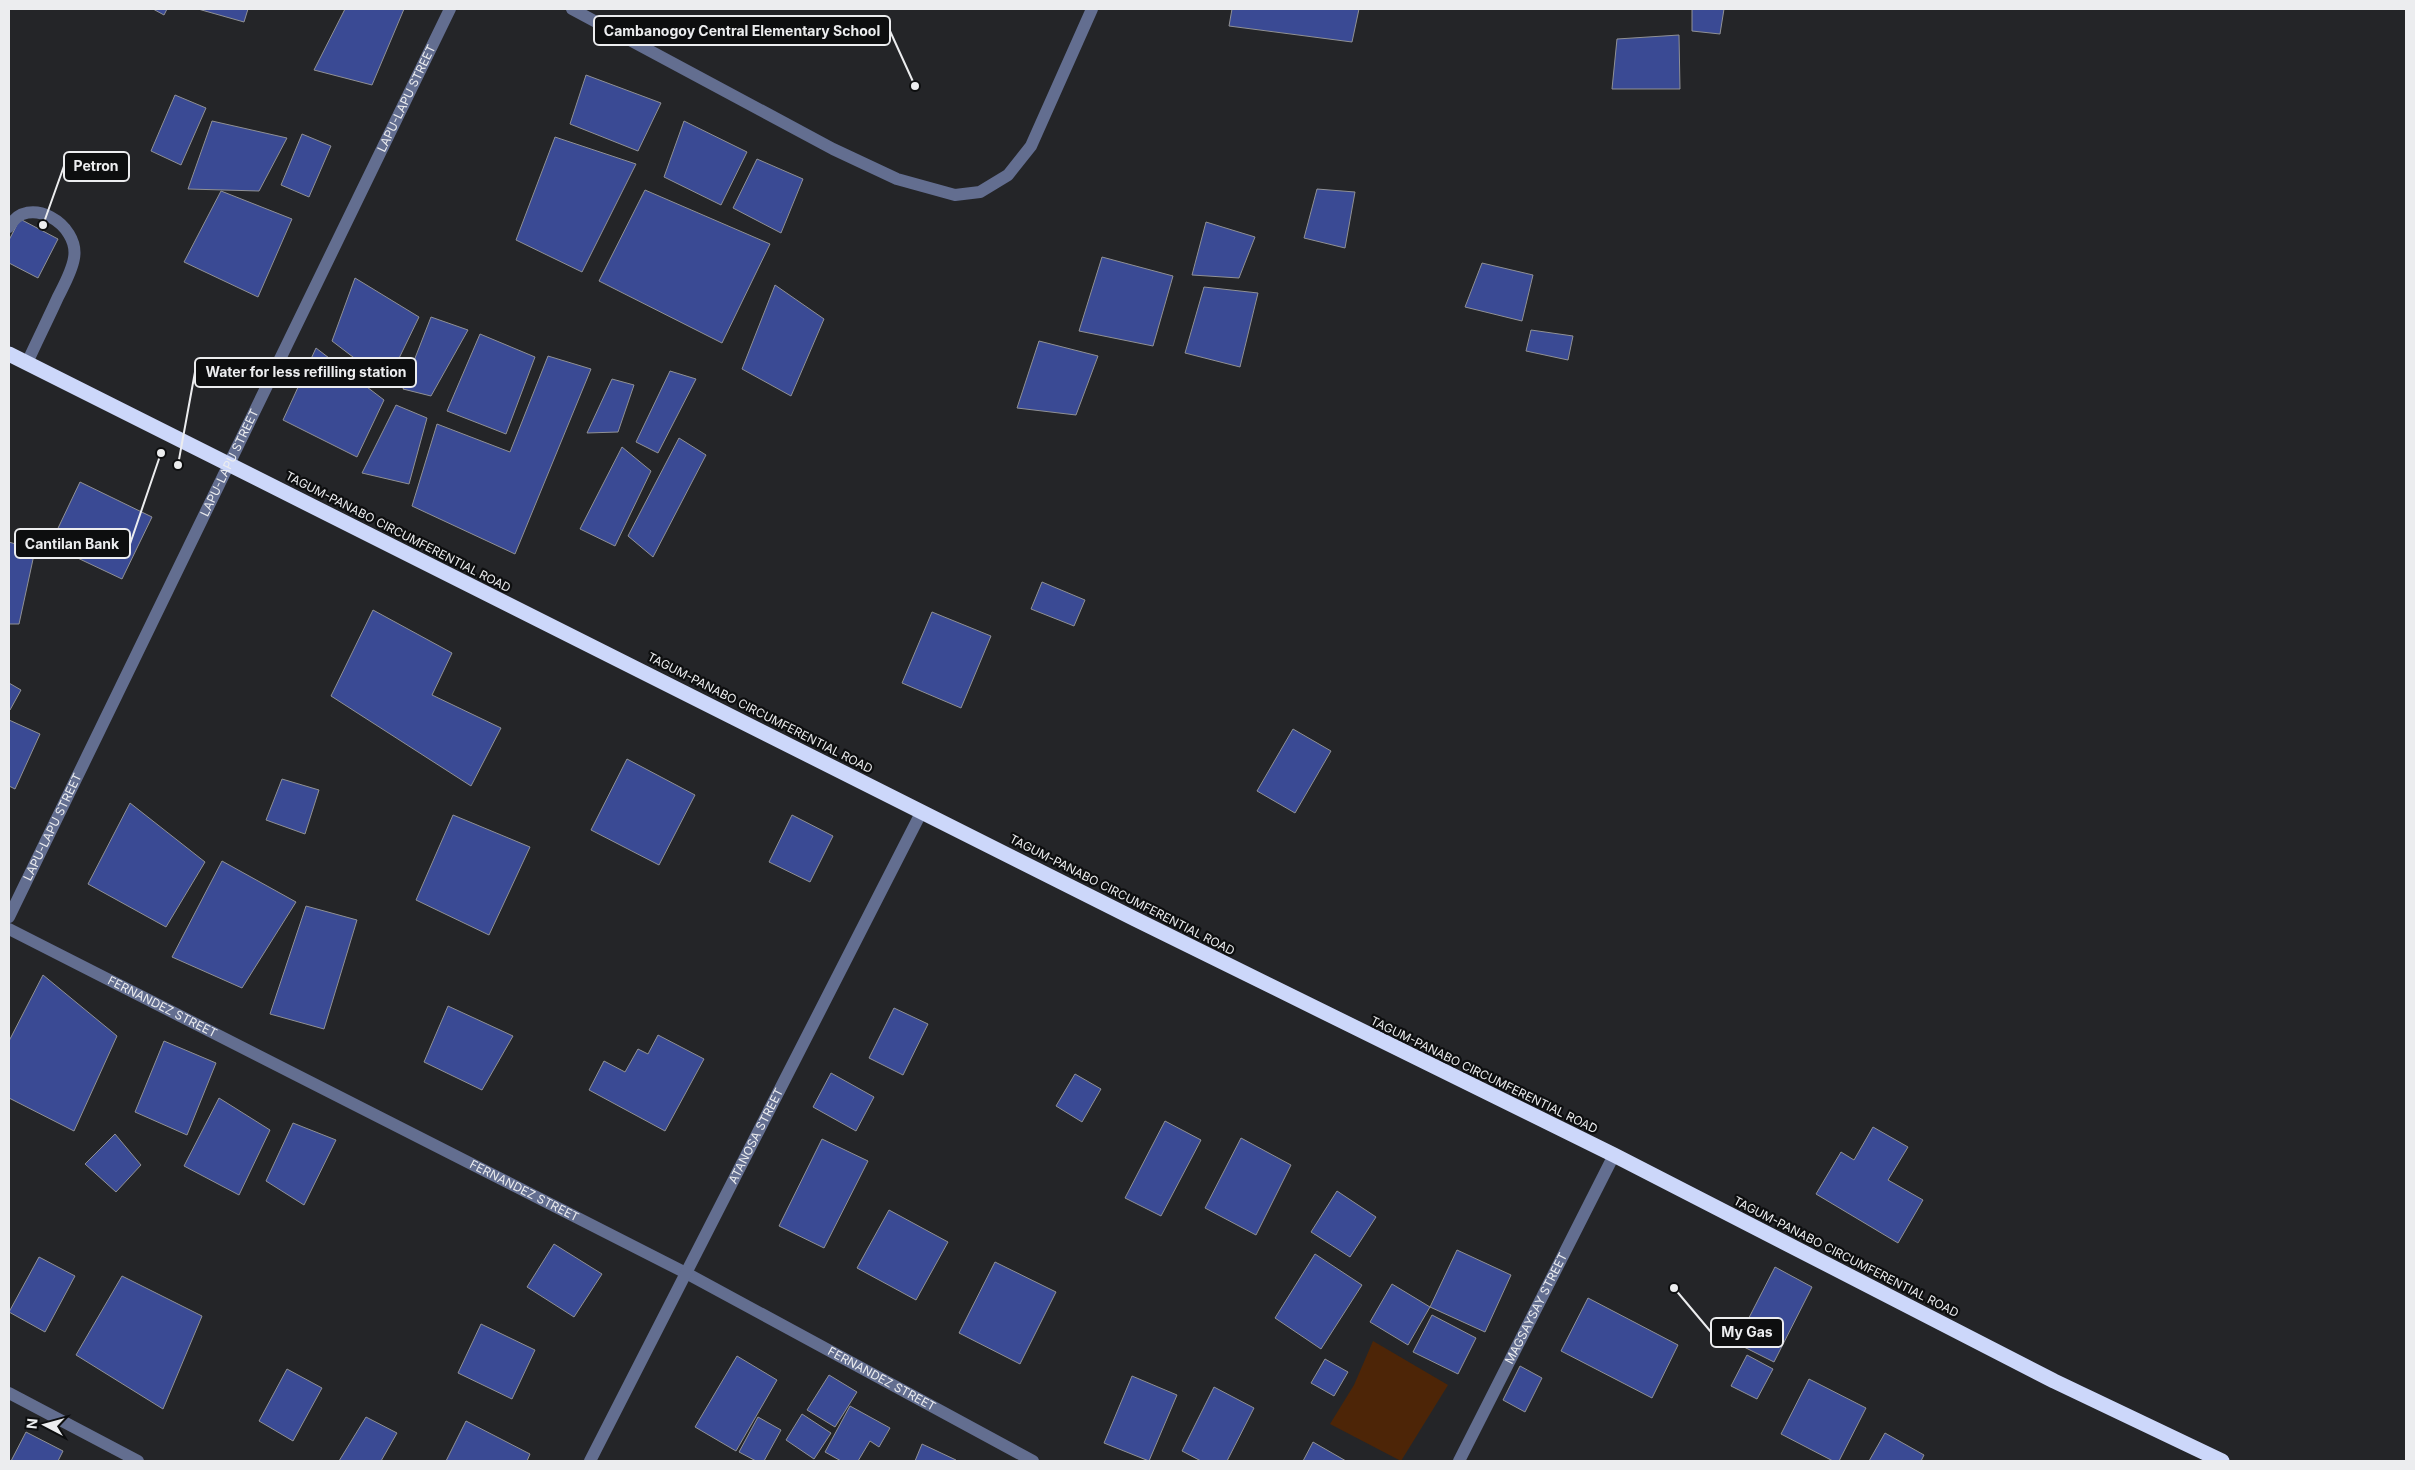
<svg xmlns="http://www.w3.org/2000/svg" width="2415" height="1470" font-family="Inter,sans-serif">
	<rect width="100%" height="100%" fill="#242528"/>
	<polygon fill="#4d2507" points="1373,1341 1448,1385 1401,1461 1330,1424 1354,1385"/>
	<g fill="#3a4a94" stroke="#909194">
		<polygon points="153,9 167,9 164,15"/>
		<polygon points="198,9 248,9 244,22"/>
		<polygon points="345,9 404,9 372,85 314,70"/>
		<polygon points="1232,9 1359,9 1352,42 1229,26"/>
		<polygon points="1692,9 1724,9 1720,34 1692,31"/>
		<polygon points="1679,35 1680,89 1612,89 1617,39"/>
		<polygon points="586,75 661,103 638,151 570,124"/>
		<polygon points="175,95 206,108 181,165 151,151"/>
		<polygon points="212,121 287,138 259,191 188,189"/>
		<polygon points="684,121 747,152 721,205 664,177"/>
		<polygon points="302,134 331,146 309,197 281,185"/>
		<polygon points="555,137 636,164 582,272 516,240"/>
		<polygon points="757,159 803,179 781,233 733,208"/>
		<polygon points="1317,189 1355,192 1345,248 1304,238"/>
		<polygon points="645,190 770,244 722,343 599,281"/>
		<polygon points="221,191 292,219 258,297 184,262"/>
		<polygon points="20,219 58,239 38,278 9,263 9,240"/>
		<polygon points="1206,222 1255,237 1239,278 1192,275"/>
		<polygon points="1102,257 1173,276 1153,346 1079,331"/>
		<polygon points="1482,263 1533,275 1522,321 1465,307"/>
		<polygon points="355,278 419,317 387,383 332,341"/>
		<polygon points="775,285 824,319 791,396 742,369"/>
		<polygon points="1204,287 1258,293 1240,367 1185,353"/>
		<polygon points="431,317 468,330 431,396 403,389"/>
		<polygon points="1531,330 1573,336 1568,360 1526,351"/>
		<polygon points="480,334 535,357 506,434 447,411"/>
		<polygon points="1039,341 1098,356 1076,415 1017,408"/>
		<polygon points="316,348 384,400 357,457 283,420"/>
		<polygon points="548,356 591,369 515,554 412,506 437,424 510,452"/>
		<polygon points="670,371 696,379 658,453 636,442"/>
		<polygon points="612,379 634,385 618,432 587,433"/>
		<polygon points="396,405 427,418 409,484 362,473"/>
		<polygon points="679,438 706,455 653,557 628,536"/>
		<polygon points="622,447 651,471 615,546 580,529"/>
		<polygon points="80,482 152,517 122,579 50,545"/>
		<polygon points="9,542 35,550 19,624 9,624"/>
		<polygon points="1042,582 1085,600 1074,626 1031,609"/>
		<polygon points="373,610 452,653 432,695 501,728 471,786 331,696"/>
		<polygon points="932,612 991,636 961,708 902,683"/>
		<polygon points="9,683 21,690 10,710 9,709"/>
		<polygon points="9,720 40,734 15,789 9,786"/>
		<polygon points="1293,729 1331,751 1295,813 1257,791"/>
		<polygon points="627,759 695,795 659,865 591,830"/>
		<polygon points="282,779 319,790 305,834 266,820"/>
		<polygon points="130,803 205,862 166,927 88,884"/>
		<polygon points="453,815 530,847 489,935 416,900"/>
		<polygon points="792,815 833,836 810,882 769,862"/>
		<polygon points="222,861 296,902 242,988 172,957"/>
		<polygon points="306,906 357,920 324,1029 270,1014"/>
		<polygon points="43,975 117,1036 74,1131 9,1098 9,1041"/>
		<polygon points="448,1006 513,1036 482,1090 424,1062"/>
		<polygon points="894,1008 928,1024 903,1075 869,1058"/>
		<polygon points="658,1035 704,1059 665,1131 589,1090 604,1061 625,1072 638,1049 648,1054"/>
		<polygon points="164,1041 216,1063 187,1135 135,1112"/>
		<polygon points="831,1073 874,1097 856,1131 813,1107"/>
		<polygon points="1075,1074 1101,1089 1082,1122 1056,1106"/>
		<polygon points="219,1098 270,1130 239,1195 184,1166"/>
		<polygon points="1165,1121 1201,1140 1161,1216 1125,1198"/>
		<polygon points="293,1123 336,1140 304,1205 266,1181"/>
		<polygon points="1873,1127 1908,1147 1888,1180 1923,1200 1898,1243 1816,1194 1841,1152 1854,1160"/>
		<polygon points="115,1134 141,1165 116,1192 85,1164"/>
		<polygon points="1241,1138 1291,1165 1256,1235 1205,1208"/>
		<polygon points="822,1139 868,1161 824,1248 779,1226"/>
		<polygon points="1337,1191 1376,1217 1350,1257 1311,1232"/>
		<polygon points="889,1210 948,1242 916,1300 857,1268"/>
		<polygon points="554,1244 602,1274 574,1317 527,1287"/>
		<polygon points="1457,1250 1511,1275 1485,1332 1430,1307"/>
		<polygon points="1315,1254 1362,1285 1321,1349 1275,1318"/>
		<polygon points="39,1257 75,1276 45,1332 9,1312"/>
		<polygon points="995,1262 1056,1292 1020,1364 959,1333"/>
		<polygon points="1775,1267 1812,1287 1774,1362 1736,1343"/>
		<polygon points="122,1276 202,1316 163,1409 76,1355"/>
		<polygon points="1392,1284 1430,1307 1408,1345 1370,1322"/>
		<polygon points="1588,1298 1678,1345 1652,1398 1561,1351"/>
		<polygon points="1432,1315 1476,1338 1458,1374 1413,1352"/>
		<polygon points="481,1324 535,1350 512,1399 458,1373"/>
		<polygon points="1747,1355 1773,1369 1757,1399 1731,1386"/>
		<polygon points="737,1356 777,1380 736,1451 695,1427"/>
		<polygon points="1325,1359 1348,1372 1334,1396 1311,1383"/>
		<polygon points="1520,1366 1542,1378 1525,1412 1503,1400"/>
		<polygon points="287,1369 322,1388 293,1441 259,1421"/>
		<polygon points="829,1375 857,1392 835,1427 807,1410"/>
		<polygon points="1132,1376 1177,1395 1149,1461 1104,1443"/>
		<polygon points="1809,1379 1866,1408 1839,1461 1833,1461 1781,1434"/>
		<polygon points="1214,1387 1254,1408 1227,1461 1201,1461 1182,1451"/>
		<polygon points="850,1406 890,1428 879,1447 870,1441 858,1461 841,1461 825,1452"/>
		<polygon points="802,1414 831,1433 814,1459 786,1440"/>
		<polygon points="366,1417 397,1433 381,1461 339,1461"/>
		<polygon points="758,1417 781,1430 764,1461 756,1461 739,1452"/>
		<polygon points="466,1421 530,1454 527,1461 446,1461"/>
		<polygon points="26,1432 63,1451 58,1461 11,1461"/>
		<polygon points="1885,1433 1924,1455 1921,1461 1869,1461"/>
		<polygon points="1313,1442 1346,1461 1303,1461"/>
		<polygon points="922,1444 956,1460 956,1461 915,1461"/>
	</g>
	<g fill="none" stroke-linecap="round" stroke-linejoin="round">
		<g stroke="#636e90" stroke-width="12">
			<polyline points="572,9 833,149 897,179 955,195 980,192 1008,175 1031,146 1092,9"/>
			<path d="M9,227C27,193 80,224 74,258C72,271 64,285 58,297C48,319 37,341 27,363"/>
			<path id="s1" d="M9,917L450,9"/>
			<path id="s2" d="M9,929L686,1273L1033,1461"/>
			<polyline points="9,1393 138,1461"/>
			<path id="s3" d="M590,1461L922,811"/>
			<path id="s4" d="M1459,1461L1614,1155"/>
		</g>
		<polyline stroke="#ccd7fa" stroke-width="15" points="9,354 1135,919 1614,1155 2054,1381 2222,1461"/>
	</g>
	<g text-anchor="middle" stroke-width="4.5" stroke-linejoin="round" paint-order="stroke">
		<g font-size="12" fill="#ecedef" stroke="#0d0e0f">
			<text dy="4" stroke="none"><textPath href="#s1" startOffset="910">LAPU-LAPU STREET</textPath></text>
			<text dy="4" stroke="none"><textPath href="#s1" startOffset="505">LAPU-LAPU STREET</textPath></text>
			<text transform="translate(398 532) rotate(27)" y="4">TAGUM-PANABO CIRCUMFERENTIAL ROAD</text>
			<text transform="translate(760 713) rotate(27)" y="4">TAGUM-PANABO CIRCUMFERENTIAL ROAD</text>
			<text dy="4" stroke="none"><textPath href="#s1" startOffset="100">LAPU-LAPU STREET</textPath></text>
			<text transform="translate(1122 895) rotate(27)" y="4">TAGUM-PANABO CIRCUMFERENTIAL ROAD</text>
			<text dy="4" stroke="none"><textPath href="#s2" startOffset="172">FERNANDEZ STREET</textPath></text>
			<text transform="translate(1484 1075) rotate(26)" y="4">TAGUM-PANABO CIRCUMFERENTIAL ROAD</text>
			<text dy="4" stroke="none"><textPath href="#s3" startOffset="365">ATANOSA STREET</textPath></text>
			<text dy="4" stroke="none"><textPath href="#s2" startOffset="578">FERNANDEZ STREET</textPath></text>
			<text transform="translate(1846 1257) rotate(27)" y="4">TAGUM-PANABO CIRCUMFERENTIAL ROAD</text>
			<text dy="4" stroke="none"><textPath href="#s4" startOffset="171">MAGSAYSAY STREET</textPath></text>
			<text dy="4" stroke="none"><textPath href="#s2" startOffset="982">FERNANDEZ STREET</textPath></text>
		</g>
	</g>
	<path fill="none" stroke="#ecedef" stroke-width="2" d="M915 86L890 31M43 225L64 166M178 465L195 372M161 453L130 544M1674 1288L1711 1332"/>
	<g fill="#ecedef" stroke="#0d0e0f" stroke-width="2">
		<circle cx="915" cy="86" r="5"/>
		<circle cx="43" cy="225" r="5"/>
		<circle cx="178" cy="465" r="5"/>
		<circle cx="161" cy="453" r="5"/>
		<circle cx="1674" cy="1288" r="5"/>
	</g>
	<g fill="#0d0e0f" stroke="#ecedef" stroke-width="2">
		<rect x="594" y="16" width="296" height="29" rx="5"/>
		<rect x="64" y="152" width="65" height="29" rx="5"/>
		<rect x="195" y="358" width="221" height="29" rx="5"/>
		<rect x="15" y="529" width="115" height="29" rx="5"/>
		<rect x="1711" y="1318" width="72" height="29" rx="5"/>
	</g>
	<g font-size="14" text-anchor="middle" font-weight="bold" fill="#ecedef">
		<text x="742" y="36">Cambanogoy Central Elementary School</text>
		<text x="96" y="171">Petron</text>
		<text x="306" y="377">Water for less refilling station</text>
		<text x="72" y="549">Cantilan Bank</text>
		<text x="1747" y="1337">My Gas</text>
	</g>
	<rect width="2415" height="1470" fill="none" stroke="#ecedef" stroke-width="20"/>
	<g transform="translate(45 1425) rotate(276)" stroke="#0d0e0f" stroke-width="4" paint-order="stroke">
	<path d="M0-4L9 19L0 12L-9 19Z" fill="#ecedef"/>
	<text y="-8" font-size="14" font-weight="bold" text-anchor="middle" fill="#ecedef">N</text>
	</g>
</svg>
